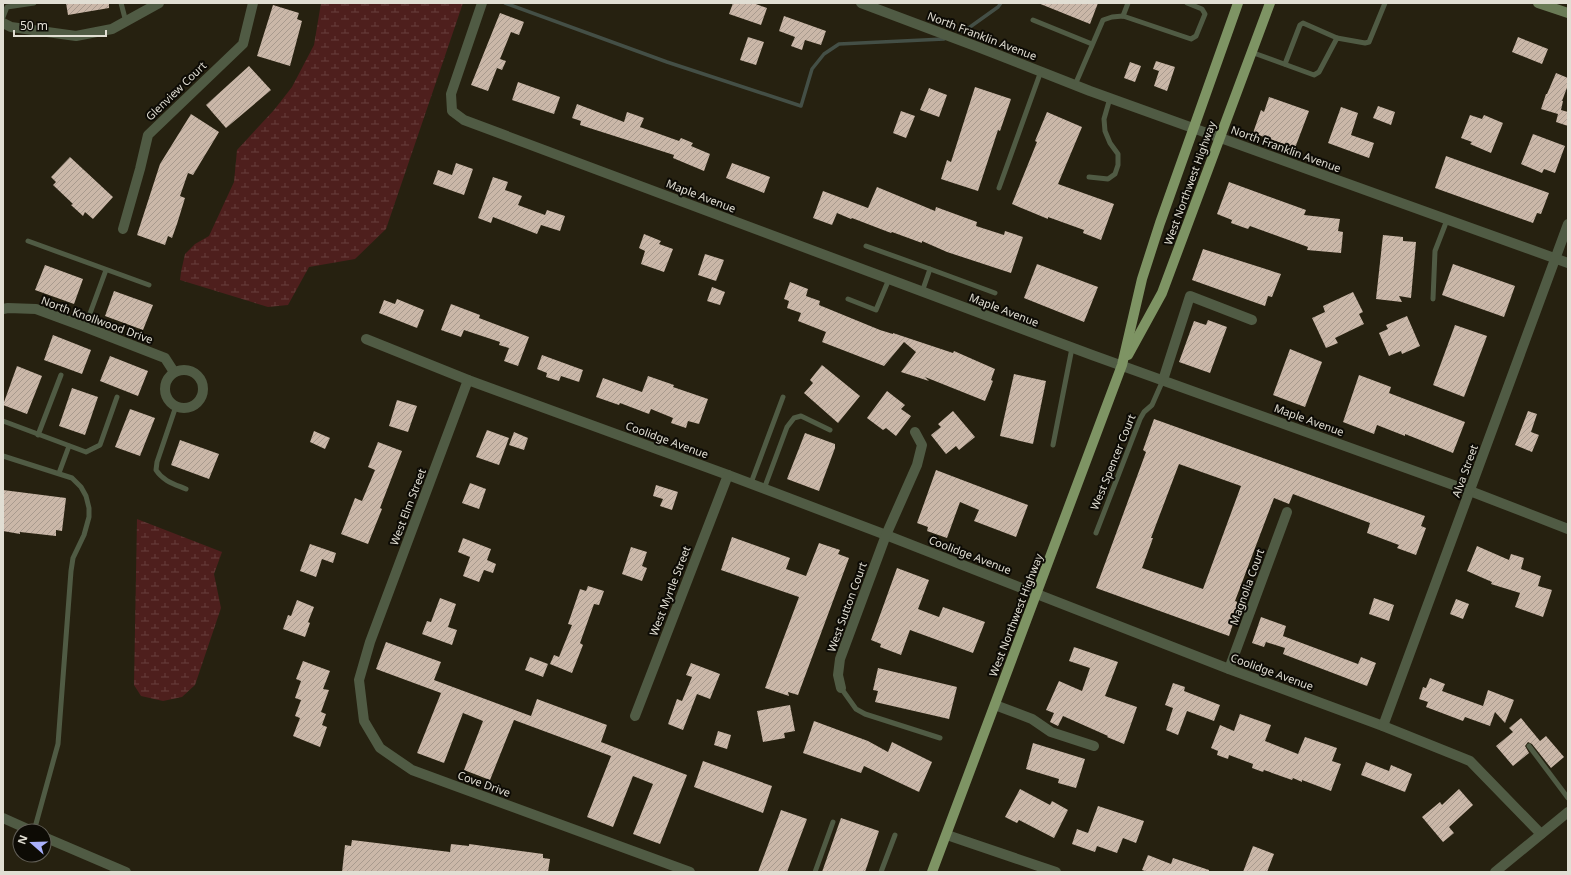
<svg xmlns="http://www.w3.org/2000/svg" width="1571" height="875" font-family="'Noto Sans',sans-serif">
	<defs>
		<pattern id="wetland-marsh" width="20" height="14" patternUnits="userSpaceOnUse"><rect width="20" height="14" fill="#4e1f1d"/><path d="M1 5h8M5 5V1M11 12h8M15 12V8" fill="none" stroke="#673f3d"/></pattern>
		<pattern id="building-hatch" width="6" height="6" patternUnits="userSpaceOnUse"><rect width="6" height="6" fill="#cab7a8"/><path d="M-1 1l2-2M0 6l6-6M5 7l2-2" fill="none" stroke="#a89a8e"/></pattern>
	</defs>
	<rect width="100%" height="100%" fill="#262110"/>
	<g fill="url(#wetland-marsh)">
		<polygon points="321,3 463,3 386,229 355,259 309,267 288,305 268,307 180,280 181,272 185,254 195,244 209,236 234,182 237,150 274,110 292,87 314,45"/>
		<polygon points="137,519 222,552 214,574 221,608 195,685 182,697 163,701 141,696 134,685"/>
	</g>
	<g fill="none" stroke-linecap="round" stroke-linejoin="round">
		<g stroke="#444f46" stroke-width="3.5">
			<polyline points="505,3 667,62 801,106 812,69 824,54 839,44 944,39"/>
			<polyline points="962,31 970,27 998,7 1001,3"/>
		</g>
	</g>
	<g fill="url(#building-hatch)" fill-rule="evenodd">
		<polygon points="66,3 109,3 109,8 68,15"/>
		<polygon points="733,3 753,3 767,8 761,25 729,14"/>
		<polygon points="1038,3 1098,3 1090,24"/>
		<polygon points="273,5 299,13 297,19 302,21 290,66 257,56"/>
		<polygon points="500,13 524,22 519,35 511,32 500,59 506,61 502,70 497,68 488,91 471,85"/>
		<polygon points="784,16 826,31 821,45 805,40 802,50 791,46 795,37 779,31"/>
		<polygon points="748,37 764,42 756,65 740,60"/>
		<polygon points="1518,37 1548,49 1542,64 1512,52"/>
		<polygon points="1156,61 1175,67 1167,91 1154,86 1159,71 1153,69"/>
		<polygon points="1130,62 1141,66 1135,82 1124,78"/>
		<polygon points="249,66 271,90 226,128 206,105"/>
		<polygon points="1556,73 1568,78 1568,85 1562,101 1563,101 1561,110 1568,112 1568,126 1556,122 1558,114 1541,109 1546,94 1547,94"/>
		<polygon points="518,82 560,97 554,114 512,100"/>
		<polygon points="975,87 1011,99 1000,131 998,130 978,191 941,179 947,160 951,162"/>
		<polygon points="929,88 947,95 939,117 920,110"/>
		<polygon points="1269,97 1309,111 1295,148 1253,133 1261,110 1264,112"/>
		<polygon points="577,104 624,122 627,112 644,118 640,127 679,141 681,138 693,143 691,146 710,154 704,171 673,158 674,155 580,125 581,121 572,118"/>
		<polygon points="1378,106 1395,112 1391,125 1373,118"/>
		<polygon points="1341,107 1358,113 1351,135 1374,143 1369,158 1328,143"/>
		<polygon points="901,111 915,116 906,138 893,133"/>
		<polygon points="1047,112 1082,127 1058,184 1114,204 1101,240 1083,233 1084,230 1048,217 1048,219 1012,204 1037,142 1035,141"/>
		<polygon points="191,114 219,132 193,175 188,173 180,196 185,198 177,224 172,238 168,236 165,245 137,235 160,164"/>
		<polygon points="1470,115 1482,119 1484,115 1503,123 1491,153 1470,144 1472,142 1461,138"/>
		<polygon points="1533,134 1565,146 1555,173 1544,169 1542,173 1521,164"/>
		<polygon points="1446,156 1549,193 1541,214 1537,213 1533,223 1435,188"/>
		<polygon points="70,157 113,197 93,219 85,212 83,216 71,205 73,204 53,185 56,182 51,177"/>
		<polygon points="456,163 473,169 464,195 433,184 438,170 452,175"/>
		<polygon points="732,163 770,177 764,193 726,178"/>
		<polygon points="493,177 508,182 505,190 522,196 518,205 545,215 547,210 565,216 560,231 541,225 537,234 493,217 491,223 478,218"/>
		<polygon points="1229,182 1306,210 1304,215 1340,219 1338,231 1343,232 1341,253 1307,250 1308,247 1250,226 1248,229 1231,223 1232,220 1217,214"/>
		<polygon points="877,187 935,211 936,207 977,222 976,226 1004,235 1005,231 1023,237 1011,273 947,252 922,241 922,243 892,232 891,233 852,218 851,219 837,213 832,225 813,218 823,191 868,208"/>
		<polygon points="644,234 661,241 659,244 673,249 664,272 641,264 645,251 639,248"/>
		<polygon points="1383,235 1403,237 1403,241 1416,242 1411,298 1399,296 1402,302 1376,299"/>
		<polygon points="1203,249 1281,274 1272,297 1268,296 1265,306 1192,280"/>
		<polygon points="705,254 724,260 716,281 698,275"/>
		<polygon points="1037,264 1098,287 1084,322 1024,298"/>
		<polygon points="1453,264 1515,286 1504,317 1442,295"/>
		<polygon points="45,265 83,279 74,304 35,290"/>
		<polygon points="790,282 808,289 806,296 820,301 819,305 880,330 893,334 893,333 953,353 954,351 995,369 991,380 993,381 985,401 925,377 929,381 901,372 916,352 904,342 884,366 822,342 826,332 798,321 801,313 787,308 789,301 784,299"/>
		<polygon points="712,287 725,292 720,305 707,301"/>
		<polygon points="114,291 153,305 143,330 105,316"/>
		<polygon points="1353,292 1363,312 1359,314 1364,324 1335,338 1338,343 1326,348 1312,318 1325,312 1323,306"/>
		<polygon points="397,299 424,310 417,328 379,313 384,300 395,304"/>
		<polygon points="451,304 480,315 479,318 529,337 518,366 504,361 509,348 499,345 500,342 464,330 461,337 441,330"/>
		<polygon points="1407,316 1420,346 1402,354 1401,351 1389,356 1379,333 1388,329 1386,325"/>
		<polygon points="1208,320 1227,327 1210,373 1179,362 1194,321 1206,325"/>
		<polygon points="1455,325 1487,336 1464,397 1433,385"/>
		<polygon points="53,335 91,350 82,374 44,360"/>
		<polygon points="1290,349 1322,362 1305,407 1273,395"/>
		<polygon points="542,355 583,370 579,382 561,376 559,381 546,377 547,373 537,369"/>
		<polygon points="110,356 148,371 138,396 100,381"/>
		<polygon points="822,365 860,396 838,423 804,393 813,383 810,380"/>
		<polygon points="17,366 42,376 27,414 3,405"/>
		<polygon points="1014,374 1046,381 1033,444 1000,436"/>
		<polygon points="1359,375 1391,387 1389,393 1465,422 1453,453 1405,434 1405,436 1377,425 1374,434 1343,422"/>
		<polygon points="648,376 674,385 673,387 708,399 699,424 688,421 686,428 671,423 673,418 651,409 649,414 620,403 619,405 596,397 603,378 642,392"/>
		<polygon points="72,388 98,397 85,435 59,426"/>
		<polygon points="887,391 905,405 901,409 911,416 896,436 886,428 883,430 867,418"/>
		<polygon points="397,400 417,406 408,432 389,426"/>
		<polygon points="130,409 155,418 140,456 115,447"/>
		<polygon points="953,411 975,437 959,450 956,446 946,454 931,435 941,427 938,424"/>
		<polygon points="1528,411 1537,414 1531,432 1539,435 1532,452 1515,445"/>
		<path d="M1154,419L1425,516L1421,526L1426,528L1416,555L1397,548L1399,545L1367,533L1370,523L1293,494L1289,504L1274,498L1235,601L1240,603L1229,636L1096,588L1146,452L1143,450ZM1179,464L1241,486L1203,589L1142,568L1153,538H1151Z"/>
		<polygon points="487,430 509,438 499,465 476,457"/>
		<polygon points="314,431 330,438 325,449 310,442"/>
		<polygon points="514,432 528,438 524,450 509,445"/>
		<polygon points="805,433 835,444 835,448 819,491 787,479"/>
		<polygon points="180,440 219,454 209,479 171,465"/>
		<polygon points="378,442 402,451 380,508 382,509 368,544 341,534 355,498 362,501 375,470 368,467"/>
		<polygon points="936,470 1028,505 1016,537 974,521 979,510 960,502 947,538 927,531 928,527 917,523"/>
		<polygon points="470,483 486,489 479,509 462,503"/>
		<polygon points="656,485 678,492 672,510 660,506 663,499 653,496"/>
		<polygon points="3,490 66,498 62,531 56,530 56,536 20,532 20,534 3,531"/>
		<polygon points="732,537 790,558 786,569 806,576 819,543 840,550 838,554 849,558 798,695 788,692 789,696 765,688 799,597 721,570"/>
		<polygon points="463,538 491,549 487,560 496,564 493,573 484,570 479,582 463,576 470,557 458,552"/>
		<polygon points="310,544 336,553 333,563 322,559 316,577 300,571"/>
		<polygon points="1477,546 1509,560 1511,554 1524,558 1521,569 1541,576 1538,586 1552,590 1543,617 1515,607 1520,593 1491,584 1492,582 1467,571"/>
		<polygon points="631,547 647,552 642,566 647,568 642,581 622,574"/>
		<polygon points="897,568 929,580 918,609 939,617 943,607 985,622 973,653 910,630 901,655 880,647 881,644 871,640"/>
		<polygon points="588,586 604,591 599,605 594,604 580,643 583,645 572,673 550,664 554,655 559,657 572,625 568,624 580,589 586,591"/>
		<polygon points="440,598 456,604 448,627 457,630 452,645 422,634 427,621 431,622"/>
		<polygon points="1374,598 1394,605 1389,621 1369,614"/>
		<polygon points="1456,599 1469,604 1463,619 1450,614"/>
		<polygon points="297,600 314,607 308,622 310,623 305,637 283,629 288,615 291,616"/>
		<polygon points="1261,617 1286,626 1283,636 1358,664 1361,657 1376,663 1367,686 1283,654 1285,648 1266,642 1264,647 1252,643"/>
		<polygon points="386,642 441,662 434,680 531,716 537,699 607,725 601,742 687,775 660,844 633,834 653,784 633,776 613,827 587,817 611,756 568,740 514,720 490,780 464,770 483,721 463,713 444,763 417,753 441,693 376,669"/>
		<polygon points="1074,647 1118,662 1105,696 1137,707 1124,744 1107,737 1108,736 1063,716 1058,726 1050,722 1054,713 1046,710 1059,681 1082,691 1090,668 1069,661"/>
		<polygon points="530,657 548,664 543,677 525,670"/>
		<polygon points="303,661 330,671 323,689 329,690 321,712 326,714 322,725 327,727 320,747 293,736 300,718 295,716 301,700 295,698 301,681 296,679"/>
		<polygon points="691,663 720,674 710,699 697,694 683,730 668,724 677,699 682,701 692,677 686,675"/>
		<polygon points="878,668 957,687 949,719 875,702 878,691 873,690"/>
		<polygon points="1430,678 1445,684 1442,691 1483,706 1488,690 1514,700 1505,723 1495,712 1490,726 1465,717 1463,721 1426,707 1428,702 1419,699 1423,687 1426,688"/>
		<polygon points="1173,683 1185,687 1184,691 1220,705 1214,721 1187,711 1178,735 1166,730 1173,708 1165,705"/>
		<polygon points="790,705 795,731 784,733 785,738 763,742 757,711"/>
		<polygon points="1240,714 1271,725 1265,741 1298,754 1305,737 1337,748 1332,761 1341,764 1331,791 1302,780 1302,782 1293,778 1292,780 1264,770 1263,772 1252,768 1253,764 1229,755 1228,759 1217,755 1218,751 1211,748 1220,725 1234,731"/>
		<polygon points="1521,718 1540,741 1546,736 1564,757 1551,768 1532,744 1528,742 1525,746 1529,753 1513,766 1496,746 1513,732 1509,728"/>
		<polygon points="814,721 868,741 888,752 892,742 932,762 919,792 864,766 861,773 803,753"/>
		<polygon points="718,731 731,735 727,749 714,745"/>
		<polygon points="1033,743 1085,759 1076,788 1058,783 1059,779 1026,769"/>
		<polygon points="703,761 772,786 763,813 694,787"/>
		<polygon points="1366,762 1389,771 1391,765 1412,774 1405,792 1361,775"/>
		<polygon points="1020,789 1050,805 1052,801 1068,810 1054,838 1019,820 1017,823 1005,817"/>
		<polygon points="1459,789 1473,805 1449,827 1454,833 1443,842 1422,817 1440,802 1442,805"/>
		<polygon points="1098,806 1144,821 1136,843 1123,838 1117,853 1097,846 1095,852 1072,844 1077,829 1088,833"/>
		<polygon points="781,810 807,819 787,872 758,872"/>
		<polygon points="841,818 879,831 865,872 822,872"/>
		<polygon points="352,840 450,852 451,844 469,846 469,844 543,854 543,858 550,859 548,872 342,872 345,845 351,846"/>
		<polygon points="1253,846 1274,854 1267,872 1243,872"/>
		<polygon points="1148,855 1171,864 1173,858 1209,870 1209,872 1148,872 1142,870"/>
	</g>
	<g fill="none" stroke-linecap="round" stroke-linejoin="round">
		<g stroke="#505b44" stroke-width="5">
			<polyline points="121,3 126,22"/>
			<polyline points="1123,16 1128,3"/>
			<polyline points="3,17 7,7 34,3"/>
			<polyline points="1033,20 1092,44"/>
			<polyline points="1251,52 1314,75 1319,72 1337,38 1365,43 1369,42 1385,3"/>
			<polyline points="1285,64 1300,25 1303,23 1337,38"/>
			<polyline points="1075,85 1103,20 1112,17 1123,16 1191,39 1196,36 1205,14 1202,9 1187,3"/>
			<polyline points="1089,177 1108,179 1115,174 1118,165 1118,154 1110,143 1105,131 1104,119 1110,98"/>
			<polyline points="999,188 1041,71"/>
			<polyline points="28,241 149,285"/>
			<polyline points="866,246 930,269 922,292"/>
			<polyline points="930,269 995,293"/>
			<polyline points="848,299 876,310 889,279"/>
			<polyline points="1433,299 1435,251 1447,220"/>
			<polyline points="85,327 106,270"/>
			<path d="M176,406L157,462L156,470C163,481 174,484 186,489"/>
			<polyline points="3,421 86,452 100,445 117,397"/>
			<polyline points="38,435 61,375"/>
			<polyline points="1053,445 1072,348"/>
			<polyline points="3,456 72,478 81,487 86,496 89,508 89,517 84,535 73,558 71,571 58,744 34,831"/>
			<polyline points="59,473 69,446"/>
			<polyline points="751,483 783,397"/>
			<polyline points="764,489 787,427 794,418 801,416 830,430"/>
			<polyline points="1096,533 1140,419 1144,412 1152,405 1163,380"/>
			<polyline points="841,688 856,709 865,714 940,738"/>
			<polyline points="1529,746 1568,798"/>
			<polyline points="815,872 833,822"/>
			<polyline points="881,872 895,835"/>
		</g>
		<g stroke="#505b44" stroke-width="10">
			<polyline points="482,3 451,94 452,111 464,120 1092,355 1470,491 1568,529"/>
			<polyline points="861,3 978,47 1090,91 1568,263"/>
			<polyline points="3,23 11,27 76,36 112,29 159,3"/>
			<polyline points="123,229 140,169 148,135 243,44 253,3"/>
			<polyline points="3,309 8,308 36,309 85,327 165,358 174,372"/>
			<polyline points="366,339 468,380 728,475 886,535 1229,669 1383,726 1470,761 1541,834"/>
			<circle cx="184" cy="389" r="19"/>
			<polyline points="468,380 370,642 359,680 364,721 380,748 412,770 690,872"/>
			<polyline points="1163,380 1190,296 1252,320"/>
			<polyline points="1229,669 1287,512"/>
			<polyline points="841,688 838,675 840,659 886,535 917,465 922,445 915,432"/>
			<polyline points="995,705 1032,719 1051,732 1094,746"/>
			<polyline points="635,716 728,475"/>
			<polyline points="1383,726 1568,224"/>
			<polyline points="3,818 32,831"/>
			<polyline points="947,835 1056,872"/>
			<polyline points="44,837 126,872"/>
		</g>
		<polyline stroke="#505b44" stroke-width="10" points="1495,872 1568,812"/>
		<polyline stroke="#6a7b56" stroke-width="10" points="1538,3 1568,13"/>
		<g stroke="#7e9464" stroke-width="10">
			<polyline points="1128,355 1162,293 1270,3"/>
			<polyline points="932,872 1122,365 1142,279 1160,223 1238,3"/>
		</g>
	</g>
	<g text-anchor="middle" stroke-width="4" stroke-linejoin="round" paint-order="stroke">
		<g font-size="11" fill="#e1ded3" stroke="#0d0b05">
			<text transform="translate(982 36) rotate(21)" y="4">North Franklin Avenue</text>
			<text transform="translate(176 91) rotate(-44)" y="4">Glenview Court</text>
			<text transform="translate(1286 149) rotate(20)" y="4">North Franklin Avenue</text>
			<text transform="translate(1190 183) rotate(-70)" y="4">West Northwest Highway</text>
			<text transform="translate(701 196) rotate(21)" y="4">Maple Avenue</text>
			<text transform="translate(1004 310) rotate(21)" y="4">Maple Avenue</text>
			<text transform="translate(97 320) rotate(20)" y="4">North Knollwood Drive</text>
			<text transform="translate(1309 420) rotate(20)" y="4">Maple Avenue</text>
			<text transform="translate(667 440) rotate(20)" y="4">Coolidge Avenue</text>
			<text transform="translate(1113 462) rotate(-68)" y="4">West Spencer Court</text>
			<text transform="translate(1465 471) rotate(-70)" y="4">Alva Street</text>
			<text transform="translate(408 507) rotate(-69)" y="4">West Elm Street</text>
			<text transform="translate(970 555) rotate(21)" y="4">Coolidge Avenue</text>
			<text transform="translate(1247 587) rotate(-70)" y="4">Magnolia Court</text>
			<text transform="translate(670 591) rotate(-69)" y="4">West Myrtle Street</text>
			<text transform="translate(847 607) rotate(-70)" y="4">West Sutton Court</text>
			<text transform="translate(1016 615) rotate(-69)" y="4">West Northwest Highway</text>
			<text transform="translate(1272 672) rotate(20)" y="4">Coolidge Avenue</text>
			<text transform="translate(484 784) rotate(20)" y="4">Cove Drive</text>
		</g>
	</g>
	<rect width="1571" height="875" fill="none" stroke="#e1ded3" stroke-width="8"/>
	<g transform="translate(32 843) rotate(290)"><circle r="19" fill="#0d0b05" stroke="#625f57"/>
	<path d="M0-3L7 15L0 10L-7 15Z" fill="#a9b0fc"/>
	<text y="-6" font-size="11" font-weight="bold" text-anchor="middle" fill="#e1ded3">N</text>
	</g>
	<path d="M14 30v6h92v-6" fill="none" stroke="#e1ded3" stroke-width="2"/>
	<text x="20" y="30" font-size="12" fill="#e1ded3" stroke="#0d0b05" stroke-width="3" paint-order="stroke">50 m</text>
</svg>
